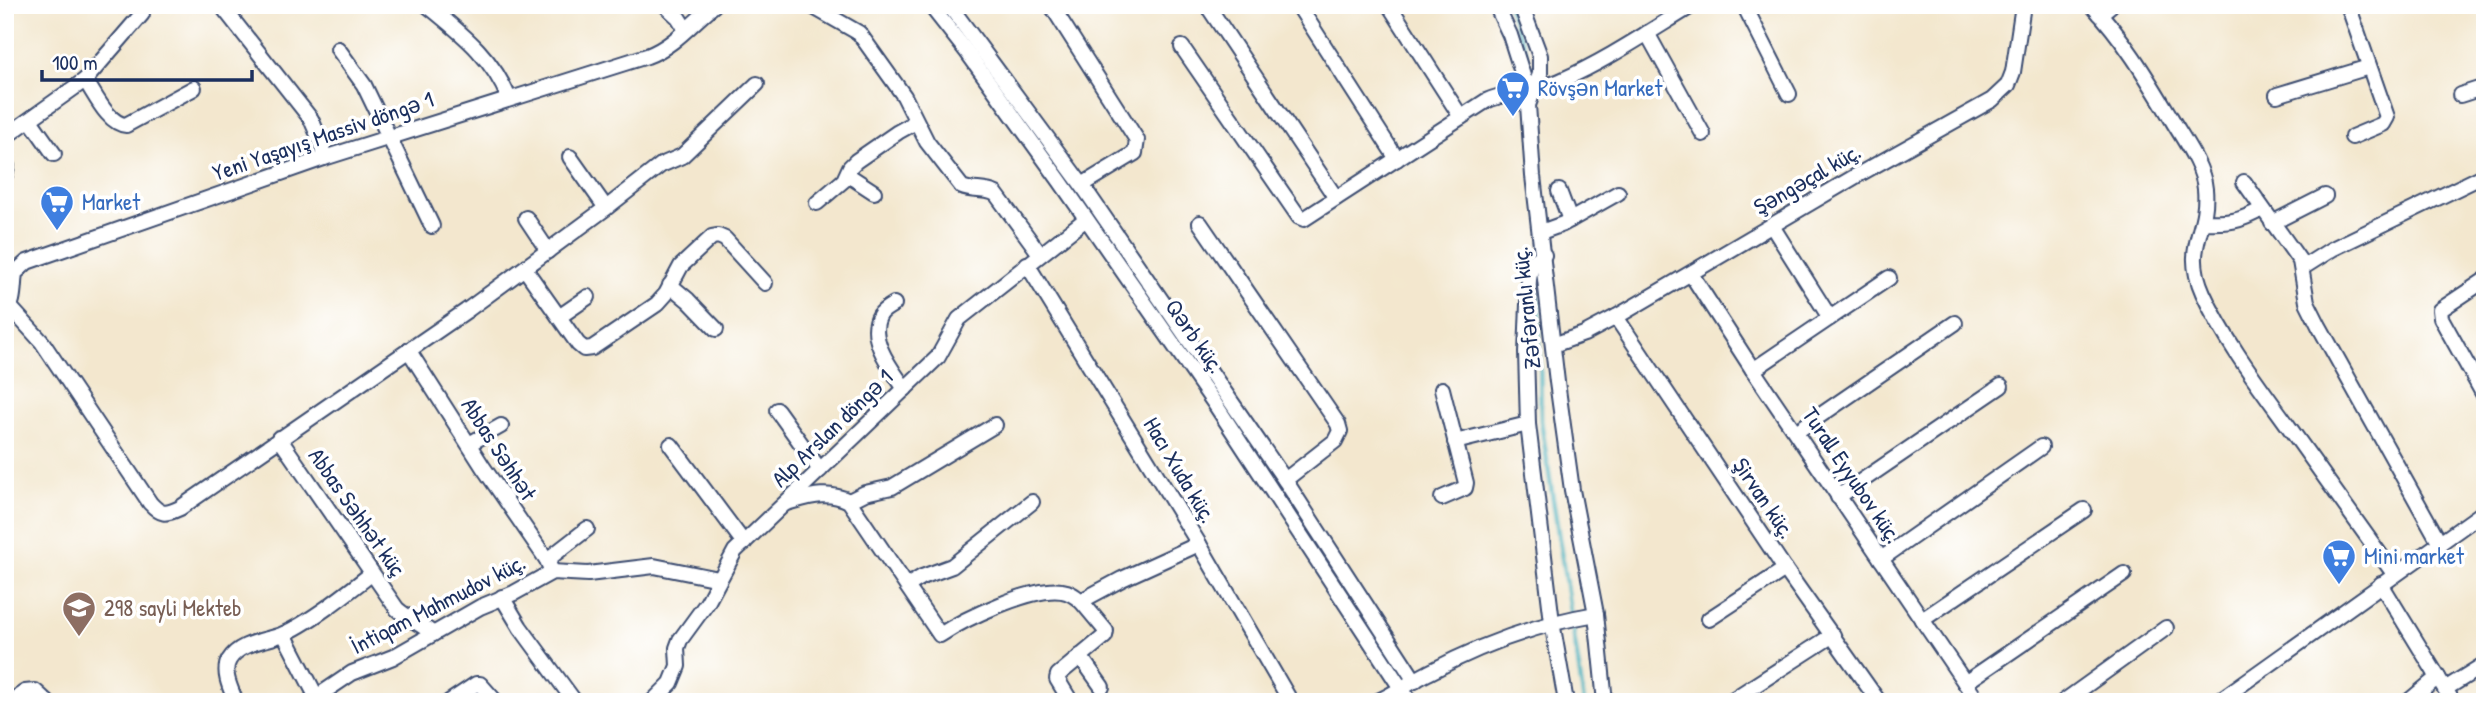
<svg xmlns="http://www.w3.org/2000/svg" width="2490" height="707" font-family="'Patrick Hand',sans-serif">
	<rect width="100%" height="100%" fill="#fff"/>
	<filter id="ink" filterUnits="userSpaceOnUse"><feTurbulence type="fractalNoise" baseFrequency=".0143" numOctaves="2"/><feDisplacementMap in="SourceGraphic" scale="14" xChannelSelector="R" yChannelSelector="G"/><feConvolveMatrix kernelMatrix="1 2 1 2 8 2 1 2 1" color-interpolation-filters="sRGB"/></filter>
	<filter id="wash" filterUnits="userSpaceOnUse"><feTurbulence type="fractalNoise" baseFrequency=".00686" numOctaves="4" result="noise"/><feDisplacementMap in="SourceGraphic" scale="28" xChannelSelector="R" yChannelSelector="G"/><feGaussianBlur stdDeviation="1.57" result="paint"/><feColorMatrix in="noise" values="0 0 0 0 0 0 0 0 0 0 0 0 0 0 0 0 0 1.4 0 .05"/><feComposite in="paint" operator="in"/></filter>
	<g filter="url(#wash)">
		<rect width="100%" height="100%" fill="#f3e7ce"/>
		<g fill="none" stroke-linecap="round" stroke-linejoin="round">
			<g stroke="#3dadb9" stroke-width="4.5">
				<polyline points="939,5 960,31"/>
				<polyline points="1508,5 1526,52"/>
				<polyline points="1539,293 1541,421 1584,702"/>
				<polyline points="1270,470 1387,654"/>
			</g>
		</g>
	</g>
	<g filter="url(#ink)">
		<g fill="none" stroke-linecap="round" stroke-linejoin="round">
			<g stroke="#3b4b6f" stroke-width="18">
				<g id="minor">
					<path d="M427,5C461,33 493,57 509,99"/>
					<polyline points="665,5 678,17 685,28"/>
					<path d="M810,5L859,33L904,96L927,142L962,187C973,192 985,188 996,194L1040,254"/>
					<polyline points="930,5 967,52 1060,181 1215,404 1410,702"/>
					<polyline points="949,5 1082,185 1285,480 1415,681"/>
					<polyline points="1051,5 1137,140 1135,153 1082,185"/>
					<polyline points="1207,5 1336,198"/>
					<polyline points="1298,5 1397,159"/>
					<polyline points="1389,5 1461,117"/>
					<polyline points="1496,5 1510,35 1524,79 1533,89"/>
					<polyline points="1521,5 1540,56 1540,74 1528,105 1533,176 1557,382 1572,490 1596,614 1605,702"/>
					<polyline points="1744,5 1789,94"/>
					<path d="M2092,5C2124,39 2147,78 2171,118C2183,139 2203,165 2205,189C2209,232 2182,246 2203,293C2225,341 2258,384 2289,427C2324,476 2359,525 2394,574"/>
					<polyline points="2348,5 2387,117 2383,124 2352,137"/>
					<polyline points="225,10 311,119 321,142 324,158"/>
					<polyline points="2100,14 2111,5"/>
					<polyline points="1647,33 1703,134"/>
					<path d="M1182,47L1299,217L1304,219L1486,101C1510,90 1536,92 1560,81C1606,61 1650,31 1693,5"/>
					<polyline points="338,49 364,85 432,226"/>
					<path d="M85,80C95,94 108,124 126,125L194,88"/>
					<polyline points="2277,95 2369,67"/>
					<polyline points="2460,95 2485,87"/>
					<polyline points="30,120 54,154"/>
					<polyline points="5,137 85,80 142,14"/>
					<polyline points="570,157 606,208"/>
					<polyline points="5,162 7,166 5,175"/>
					<polyline points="848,175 874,192"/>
					<polyline points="2244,182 2300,261 2307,302 2319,326 2440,543"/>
					<polyline points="1559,191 1570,220"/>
					<polyline points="817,203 844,180 850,167 856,161 898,132 916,122"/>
					<polyline points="526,218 548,251"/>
					<path d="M2203,222C2229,223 2239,222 2262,209"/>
					<polyline points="1200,223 1338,424 1340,431 1335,441 1285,480"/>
					<polyline points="2272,223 2325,196"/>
					<polyline points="1772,226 1830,318"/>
					<polyline points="1541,232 1563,224 1618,193"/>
					<polyline points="1544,255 1535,260 1531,267 1529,280 1526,352 1528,424 1552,622 1566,702"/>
					<polyline points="1027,264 1199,544 1291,702"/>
					<polyline points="2302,268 2332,249 2485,175"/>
					<polyline points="525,269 578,344 584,349 592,348 657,304 666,294 681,266 712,237 718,236 725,239 765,283"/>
					<polyline points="1691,274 1753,370 1978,702"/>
					<polyline points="2485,280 2440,310 2441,318 2485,397"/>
					<polyline points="670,285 688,300 716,329"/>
					<path d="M894,304C889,307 883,310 880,315C866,338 893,371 905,389"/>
					<path d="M11,308L42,342L150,503C161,515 165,515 180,508L466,311L606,208L661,165L682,156L757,84"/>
					<path d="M5,314C15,303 13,287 15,273L27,262L324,158L647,56C674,46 692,23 714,5"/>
					<polyline points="559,317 588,297"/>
					<polyline points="1616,317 1785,569 1879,702"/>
					<polyline points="1553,345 1584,334 1616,317 1856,176 1992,100 2008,85 2013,72 2023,5"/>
					<polyline points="409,351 483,467 547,560 552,572"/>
					<polyline points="1753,370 1889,278"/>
					<polyline points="777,410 820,470"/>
					<polyline points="1796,432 1955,323"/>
					<path d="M279,438L397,609C408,619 422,624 433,634"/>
					<polyline points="1455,442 1528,424"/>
					<polyline points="469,444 501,426"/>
					<polyline points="671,445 744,543"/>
					<polyline points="1838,497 2001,386"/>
					<polyline points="1442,498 1465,488 1466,483 1442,389"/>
					<polyline points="849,501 865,493 892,487 995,425"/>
					<path d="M786,503C809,497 827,490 849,501L940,635C964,619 1033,586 1062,591C1070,592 1075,596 1081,601L1122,579L1199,544"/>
					<polyline points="1881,559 2041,447"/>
					<polyline points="547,560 587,529"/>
					<polyline points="2381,584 2453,702"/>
					<polyline points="907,586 922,577 952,566 1032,502"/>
					<polyline points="502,597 520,627 575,702"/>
					<polyline points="1709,619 1785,569"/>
					<polyline points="1922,620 2084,510"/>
					<polyline points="284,634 316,696"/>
					<polyline points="1080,656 1102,687"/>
					<polyline points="1965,683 2124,574"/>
					<polyline points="2445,689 2485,664"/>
					<polyline points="10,702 25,692 35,691 47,702"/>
					<path d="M236,702C231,690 222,672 229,660C239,643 264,641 281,635C308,624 347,593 371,574"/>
					<polyline points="309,702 352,673 393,657 480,607 514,593 552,572 588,574 654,566 719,579"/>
					<polyline points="449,702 476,684 480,684 496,702"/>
					<polyline points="652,702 671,683 678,666 677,648 680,640 707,603 735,551 938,357 959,319 1086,219"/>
					<polyline points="1071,702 1057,679 1058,675 1105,636 1106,631 1081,601"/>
					<path d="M1376,702C1395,694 1410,682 1428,673C1482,644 1537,624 1596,614"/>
					<polyline points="1729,702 1833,635"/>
					<polyline points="2063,702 2166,628"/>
					<polyline points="2217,702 2485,511"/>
					<polyline points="2408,702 2438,677"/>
				</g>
			</g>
			<use href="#minor" stroke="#fff" stroke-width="14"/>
		</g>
	</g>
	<defs>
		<g id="supermarket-pin" transform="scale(1.75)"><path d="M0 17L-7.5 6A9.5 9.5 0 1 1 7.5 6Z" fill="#3f7fe0" stroke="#fff"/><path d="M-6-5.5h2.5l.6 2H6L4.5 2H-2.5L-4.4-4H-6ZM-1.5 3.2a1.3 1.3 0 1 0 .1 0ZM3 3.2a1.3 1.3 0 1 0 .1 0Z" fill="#fff"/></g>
		<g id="school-pin" transform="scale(1.75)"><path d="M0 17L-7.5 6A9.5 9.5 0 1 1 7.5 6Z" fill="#8d6e63" stroke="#fff"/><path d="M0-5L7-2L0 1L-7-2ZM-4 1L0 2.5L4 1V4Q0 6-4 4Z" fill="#fff"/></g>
	</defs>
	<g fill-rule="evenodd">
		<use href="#supermarket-pin" x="1513" y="88"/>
		<use href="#supermarket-pin" x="57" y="202"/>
		<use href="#supermarket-pin" x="2339" y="556"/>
		<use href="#school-pin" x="79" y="608"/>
	</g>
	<g text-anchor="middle" stroke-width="7" stroke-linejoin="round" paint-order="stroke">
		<g font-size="23" fill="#366cbe" stroke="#fff" text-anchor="start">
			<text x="1538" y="96">Rövşən Market</text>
			<text x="82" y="210">Market</text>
			<text x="2364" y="564">Mini market</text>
		</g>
		<g font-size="23" fill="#1b2f5e" stroke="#fff">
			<text transform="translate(323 136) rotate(-19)" y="8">Yeni Yaşayış Massiv döngə 1</text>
			<text transform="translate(1807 179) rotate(-30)" y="8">Şəngəçal küç.</text>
			<text transform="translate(1526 308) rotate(-96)" y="8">Zəfəranlı küç.</text>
			<text transform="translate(1195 336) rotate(55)" y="8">Qərb küç.</text>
			<text transform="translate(832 428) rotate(-44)" y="8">Alp Arslan döngə 1</text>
			<text transform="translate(499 449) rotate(57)" y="8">Abbas Səhhət</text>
			<text transform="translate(1180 470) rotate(59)" y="8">Hacı Xuda küç.</text>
			<text transform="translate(1852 475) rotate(56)" y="8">Turall Eyyubov küç.</text>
			<text transform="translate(1764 498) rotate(56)" y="8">Şirvan küç.</text>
			<text transform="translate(357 512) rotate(55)" y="8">Abbas Səhhət küç</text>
			<text transform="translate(438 604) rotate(-27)" y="8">İntiqam Mahmudov küç.</text>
		</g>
		<g font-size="23" fill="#785e54" stroke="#fff" text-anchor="start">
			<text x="104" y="616">298 sayli Mekteb</text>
		</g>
	</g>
	<rect width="2490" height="707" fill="none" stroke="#fff" stroke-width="28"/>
	<path d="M42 70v10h210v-10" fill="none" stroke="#1b2f5e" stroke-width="3.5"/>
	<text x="52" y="70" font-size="21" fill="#1b2f5e" stroke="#ffffff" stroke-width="5" paint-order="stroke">100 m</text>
</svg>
